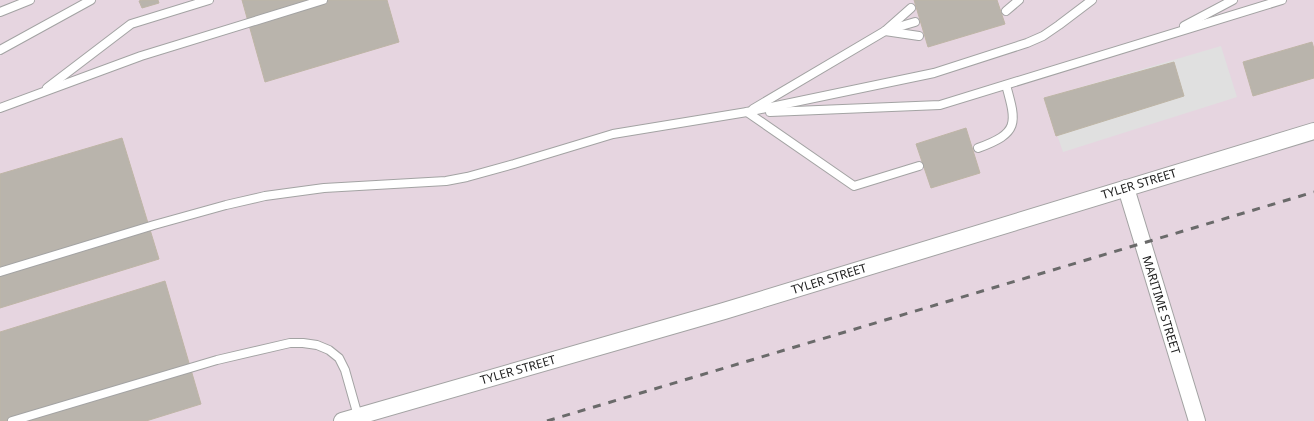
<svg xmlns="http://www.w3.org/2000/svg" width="1314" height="421" font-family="'Noto Sans',sans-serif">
	<rect width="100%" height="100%" fill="#edebe3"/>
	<rect fill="#e6d5e0" x="0" y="0" width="1314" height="421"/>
	<polygon fill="#e0e0e0" points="1221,46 1237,97 1063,152 1044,98"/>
	<g fill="#b9b4ac" stroke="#beb5a6">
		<polygon points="142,0 158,0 159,3 142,8 139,1"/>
		<polygon points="242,0 387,0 399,42 265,82"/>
		<polygon points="914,0 997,0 1005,24 928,47"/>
		<polygon points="1312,42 1314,49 1314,78 1253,96 1243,62"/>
		<polygon points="1174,62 1184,96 1056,136 1044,98"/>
		<polygon points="966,128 980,173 931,188 916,144"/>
		<polygon points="122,138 159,259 0,308 0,174"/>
		<polygon points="165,281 201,404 146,421 0,421 0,332"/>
	</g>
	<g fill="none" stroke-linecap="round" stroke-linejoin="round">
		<g stroke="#a3a3a3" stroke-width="10">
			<g id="lane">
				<polyline points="1006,11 1019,0"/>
				<polyline points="0,12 30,0"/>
				<polyline points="1184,26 1233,0"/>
				<polyline points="888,30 915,22"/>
				<polyline points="885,31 919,36"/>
				<polyline points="0,50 91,0"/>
				<polyline points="47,88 131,24 209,0"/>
				<polyline points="0,108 141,56 323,0"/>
				<polyline points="753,109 885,31 911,8"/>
				<polyline points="747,112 854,186 919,166"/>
				<polyline points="770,112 940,105 1282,0"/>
				<path d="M978,148C1019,133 1017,124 1006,85"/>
				<polyline points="0,272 154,225 226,205 265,196 324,188 446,181 467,177 514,164 613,134 747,112 934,73 1027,43 1043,36 1059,25 1092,0"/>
				<polyline points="12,421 217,360 290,343 303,343 317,345 329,350 339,358 345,370 358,416"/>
			</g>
		</g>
		<g stroke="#a3a3a3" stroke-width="18">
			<g id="street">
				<polyline points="1126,188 1197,421"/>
				<polyline points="342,421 724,311 1314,131"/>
			</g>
		</g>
		<use href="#lane" stroke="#fff" stroke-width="8"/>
		<use href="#street" stroke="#fff" stroke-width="16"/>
		<polyline stroke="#6a6a6a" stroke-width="3" stroke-dasharray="8 8" stroke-linecap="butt" points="547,421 1314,192"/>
	</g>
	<g text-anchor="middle" stroke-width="3" stroke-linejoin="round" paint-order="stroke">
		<g font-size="12" fill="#1c1c1c" stroke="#fff">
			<text transform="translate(1139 184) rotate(-17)" y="4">TYLER STREET</text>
			<text transform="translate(829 279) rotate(-17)" y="4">TYLER STREET</text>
			<text transform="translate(1161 305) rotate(73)" y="4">MARITIME STREET</text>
			<text transform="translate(518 370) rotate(-16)" y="4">TYLER STREET</text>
		</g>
	</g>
</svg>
